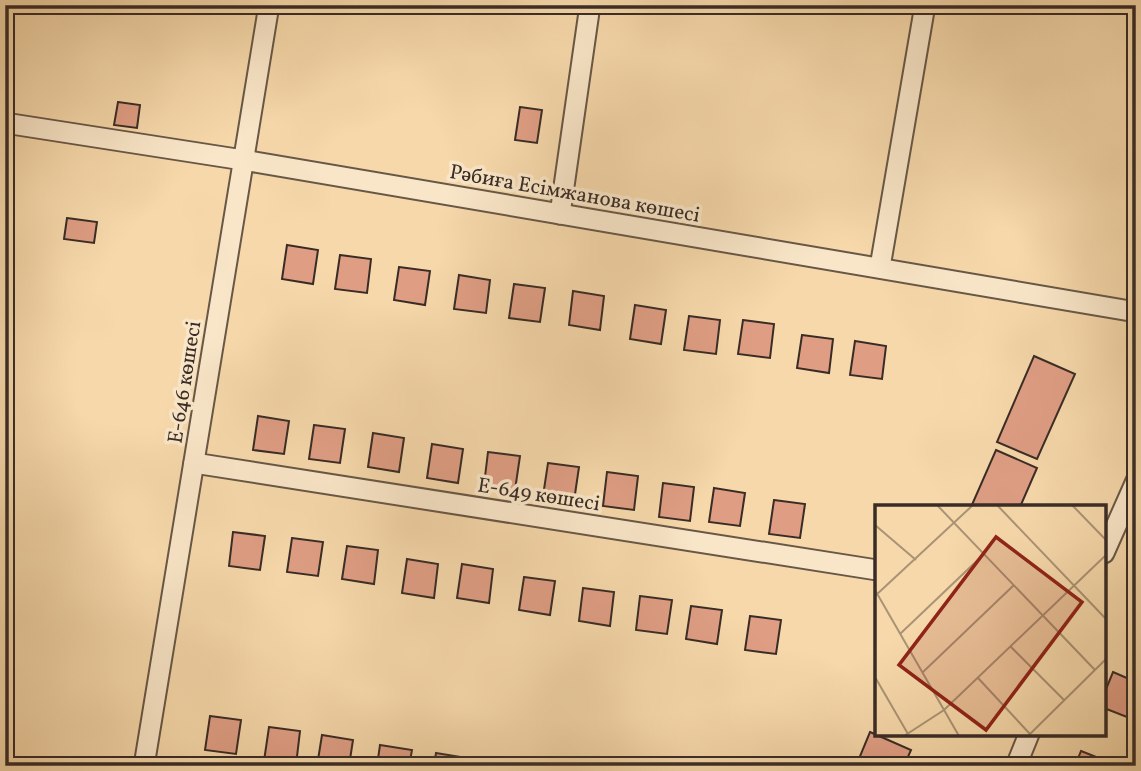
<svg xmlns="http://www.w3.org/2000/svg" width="1141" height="771" font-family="Vollkorn,serif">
	<rect width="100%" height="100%" fill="#f6d8aa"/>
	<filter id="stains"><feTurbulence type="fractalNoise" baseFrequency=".00286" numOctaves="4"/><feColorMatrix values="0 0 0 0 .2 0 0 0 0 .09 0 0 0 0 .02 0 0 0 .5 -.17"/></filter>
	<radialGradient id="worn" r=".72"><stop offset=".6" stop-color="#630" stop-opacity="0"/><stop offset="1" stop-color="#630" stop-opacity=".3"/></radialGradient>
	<g fill="#df9e84" stroke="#392c26" stroke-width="2">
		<polygon points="118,102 140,105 137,128 114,125"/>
		<polygon points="520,107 542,110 537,143 515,140"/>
		<polygon points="67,218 97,222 94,243 64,239"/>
		<polygon points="5,240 11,240 6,273 5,273"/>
		<polygon points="287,245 318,250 313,284 282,279"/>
		<polygon points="340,255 371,259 367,293 335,289"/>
		<polygon points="399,267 430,271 425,305 394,300"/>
		<polygon points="459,275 490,280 486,313 454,309"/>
		<polygon points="514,284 545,288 540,322 509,318"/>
		<polygon points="573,291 604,296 600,330 569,325"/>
		<polygon points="635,305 666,310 661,344 630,339"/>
		<polygon points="689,316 720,320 716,354 684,350"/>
		<polygon points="743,320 774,324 770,358 738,354"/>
		<polygon points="802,335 833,339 829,373 797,368"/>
		<polygon points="855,341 886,346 882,379 850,375"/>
		<polygon points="1034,356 1075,374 1037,459 997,442"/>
		<polygon points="258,416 289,421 284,454 253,450"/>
		<polygon points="314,425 345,429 340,463 309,459"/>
		<polygon points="373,433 404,438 399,472 368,467"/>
		<polygon points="432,444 463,449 458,483 427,478"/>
		<polygon points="996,450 1037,468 1020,507 971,507"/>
		<polygon points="488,452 520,456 515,490 484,485"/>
		<polygon points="548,463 579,467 574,501 543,496"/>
		<polygon points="607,472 638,476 634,510 603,506"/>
		<polygon points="663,483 694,487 690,521 659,517"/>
		<polygon points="714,488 745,493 740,526 709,522"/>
		<polygon points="774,500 805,504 800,538 769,534"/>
		<polygon points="233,532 265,536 260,570 229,566"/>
		<polygon points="292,538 323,542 318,576 287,572"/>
		<polygon points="347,546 378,550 374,584 342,579"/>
		<polygon points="407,559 438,564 434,598 402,593"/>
		<polygon points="462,564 493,569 489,603 457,598"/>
		<polygon points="524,577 555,581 550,615 519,610"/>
		<polygon points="583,588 614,592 610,626 579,621"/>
		<polygon points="640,596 672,600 667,634 636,630"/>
		<polygon points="691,606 722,610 717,644 686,639"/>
		<polygon points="750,616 781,620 776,654 745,650"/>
		<polygon points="1113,672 1136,682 1136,710 1132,719 1104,708 1104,694"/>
		<polygon points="210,716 241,720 236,754 205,750"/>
		<polygon points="269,727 300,731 296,765 264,761"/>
		<polygon points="870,732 911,750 904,766 856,766"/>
		<polygon points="322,735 353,740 349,766 317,766"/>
		<polygon points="380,745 412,750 409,766 377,766"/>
		<polygon points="1081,751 1114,764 1113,766 1075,766"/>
		<polygon points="436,753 467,758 466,766 434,766"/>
	</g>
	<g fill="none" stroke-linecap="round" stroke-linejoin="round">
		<g stroke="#685747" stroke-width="23">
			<g id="minor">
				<polyline points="5,123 243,160 1136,312"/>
				<polyline points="560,214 590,5"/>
				<polyline points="880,267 925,5"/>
				<polyline points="194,463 877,570"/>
				<polyline points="1104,553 1136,481"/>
				<polyline points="144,766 269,5"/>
				<polyline points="1016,766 1029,734"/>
			</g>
		</g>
		<use href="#minor" stroke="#f9e6c8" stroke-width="19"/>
	</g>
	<g text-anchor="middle" stroke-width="7" stroke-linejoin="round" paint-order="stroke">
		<g font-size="21" fill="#392c26" stroke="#f9e6c8">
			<text transform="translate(575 193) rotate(10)" y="7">Рәбиға Есімжанова көшесі</text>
			<text transform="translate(184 382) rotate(-81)" y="7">Е-646 көшесі</text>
			<text transform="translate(539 494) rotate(9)" y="7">Е-649 көшесі</text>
		</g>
	</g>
	<g transform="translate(875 505)">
		<rect width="231" height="231" fill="#f6d8aa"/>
		<path fill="none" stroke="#aa9375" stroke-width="2" d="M62,0L220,165M122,0L231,114M197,0L231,35M0,20L41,55M0,85L84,231M0,91L98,0M25,129L109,49M136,142L189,195M48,167L139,80M0,172L33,229M103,173L155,229M29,231L69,205L231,50M153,231L231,154"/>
		<path fill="#8f2418" fill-opacity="0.15" stroke="#8f2418" stroke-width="3.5" d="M121,32L207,97L111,225L24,160Z"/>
		<rect width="231" height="231" fill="none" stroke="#392c26" stroke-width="3.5"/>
	</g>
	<rect width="1141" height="771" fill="none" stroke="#f6d8aa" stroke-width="28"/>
	<rect x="7" y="7" width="1127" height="757" fill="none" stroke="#392c26" stroke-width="3.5"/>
	<rect x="14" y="14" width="1113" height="743" fill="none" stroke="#392c26" stroke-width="2"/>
	<rect width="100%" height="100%" filter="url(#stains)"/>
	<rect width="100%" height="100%" fill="url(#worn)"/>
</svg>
